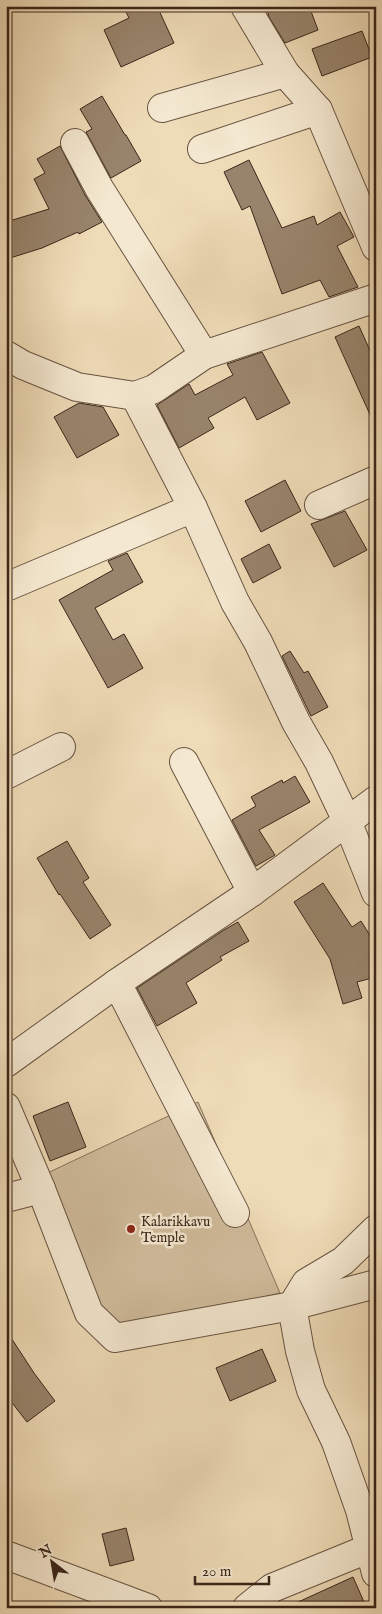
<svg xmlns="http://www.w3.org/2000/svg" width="382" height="1614" font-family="'IM FELL English',serif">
	<rect width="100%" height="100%" fill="#eedbb7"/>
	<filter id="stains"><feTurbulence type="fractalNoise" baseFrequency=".004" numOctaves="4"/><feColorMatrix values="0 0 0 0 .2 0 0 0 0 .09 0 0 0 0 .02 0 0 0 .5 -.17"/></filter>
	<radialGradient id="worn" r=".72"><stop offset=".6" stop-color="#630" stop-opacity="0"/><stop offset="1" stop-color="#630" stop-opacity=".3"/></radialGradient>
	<polygon fill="#d0bc9c" stroke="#86715b" points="198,1102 280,1293 122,1332 96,1310 41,1176"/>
	<g fill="#98846c" stroke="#3b261a">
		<polygon points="123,6 157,6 174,43 121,67 104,30 129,18"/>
		<polygon points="266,6 309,6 318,30 285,43 269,17"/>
		<polygon points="362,31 372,57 322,76 312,49"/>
		<polygon points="102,96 125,135 126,135 141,161 111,178 86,132 92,129 80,109"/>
		<polygon points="60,146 85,195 102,222 79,234 78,232 42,248 10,258 6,246 6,222 49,209 34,179 45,173 37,159"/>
		<polygon points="249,160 282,228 314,216 317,225 340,212 354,237 337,246 358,287 329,297 320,280 282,294 250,206 242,210 224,172"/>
		<polygon points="359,326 376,364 376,428 335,337"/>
		<polygon points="262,352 290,403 257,420 245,397 208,418 214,428 179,448 157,405 189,384 195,395 233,375 227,364"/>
		<polygon points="79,403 103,407 119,435 77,458 54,417"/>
		<polygon points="285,480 301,511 261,532 245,501"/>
		<polygon points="345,511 367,550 334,567 311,524"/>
		<polygon points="269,544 281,568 253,583 241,559"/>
		<polygon points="127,553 143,582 95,608 113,640 124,634 143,668 108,688 59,600 113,570 108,561"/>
		<polygon points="290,651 304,673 308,671 328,707 311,716 282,656"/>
		<polygon points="295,776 310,802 259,830 275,855 256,866 232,820 256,806 251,797 282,780 283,783"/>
		<polygon points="67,841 89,878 83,882 111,925 90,939 60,894 59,895 37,858"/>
		<polygon points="323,883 352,927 361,921 376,945 376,977 357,982 362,998 343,1004 330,959 294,902"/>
		<polygon points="238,922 249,941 220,957 222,960 186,983 197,1003 157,1026 137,988 224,930"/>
		<polygon points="68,1102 86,1147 50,1161 33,1116"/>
		<polygon points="6,1330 34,1373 55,1401 27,1422 6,1395"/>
		<polygon points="262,1349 276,1381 230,1401 216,1368"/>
		<polygon points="126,1528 134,1560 110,1566 102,1534"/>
		<polygon points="353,1577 364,1602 351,1608 285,1608"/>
	</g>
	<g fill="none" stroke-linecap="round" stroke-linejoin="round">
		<g stroke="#685341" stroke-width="30">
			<g id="minor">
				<polyline points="245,6 285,73 318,110 376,247"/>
				<polyline points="162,108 285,73"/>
				<polyline points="75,143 99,188 204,355"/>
				<polyline points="202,149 318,110"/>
				<polyline points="6,355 23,365 77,387 135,396 193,508 235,602 258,642 296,722 319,762 347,821 376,893"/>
				<polyline points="135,396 154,389 204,355 376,298"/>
				<polyline points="319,505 376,480"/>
				<polyline points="6,587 193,508"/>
				<polyline points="184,762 252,892"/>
				<polyline points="6,775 61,747"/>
				<polyline points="117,983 235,1213"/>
				<polyline points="6,1063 117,983 252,892 376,800"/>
				<polyline points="6,1107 41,1189 89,1313 115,1338 292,1306 376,1284"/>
				<polyline points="6,1198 41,1189"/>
				<polyline points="376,1229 343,1261 306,1283 292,1306 300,1351 311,1390 336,1442 360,1510 376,1573"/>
				<polyline points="6,1555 148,1608"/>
				<polyline points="247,1608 272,1588 370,1548"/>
			</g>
		</g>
		<use href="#minor" stroke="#f4e8d0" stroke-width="28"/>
	</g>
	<circle fill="#8f2418" stroke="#f4e8d0" stroke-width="2" cx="131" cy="1229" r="5"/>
	<g text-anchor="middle" stroke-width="5" stroke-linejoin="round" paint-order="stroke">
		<g font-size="14" fill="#3b261a" stroke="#f4e8d0" text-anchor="start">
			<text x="141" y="1226">Kalarikkavu<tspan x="141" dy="16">Temple</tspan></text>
		</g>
	</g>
	<rect width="382" height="1614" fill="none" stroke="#eedbb7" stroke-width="25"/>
	<rect x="8" y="8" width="367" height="1599" fill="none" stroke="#3b261a" stroke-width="2.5"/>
	<rect x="12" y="12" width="357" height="1589" fill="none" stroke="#3b261a"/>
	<g transform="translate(52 1562) rotate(329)" stroke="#f4e8d0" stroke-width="4" paint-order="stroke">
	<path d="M0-4L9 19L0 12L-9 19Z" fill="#3b261a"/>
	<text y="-8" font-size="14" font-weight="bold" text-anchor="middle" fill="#3b261a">N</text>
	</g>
	<path d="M195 1576v8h74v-8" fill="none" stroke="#3b261a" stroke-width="2.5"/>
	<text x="202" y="1576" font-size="15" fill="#3b261a" stroke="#f4e8d0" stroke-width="4" paint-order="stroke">20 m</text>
	<rect width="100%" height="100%" filter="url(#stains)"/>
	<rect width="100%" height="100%" fill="url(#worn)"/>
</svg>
